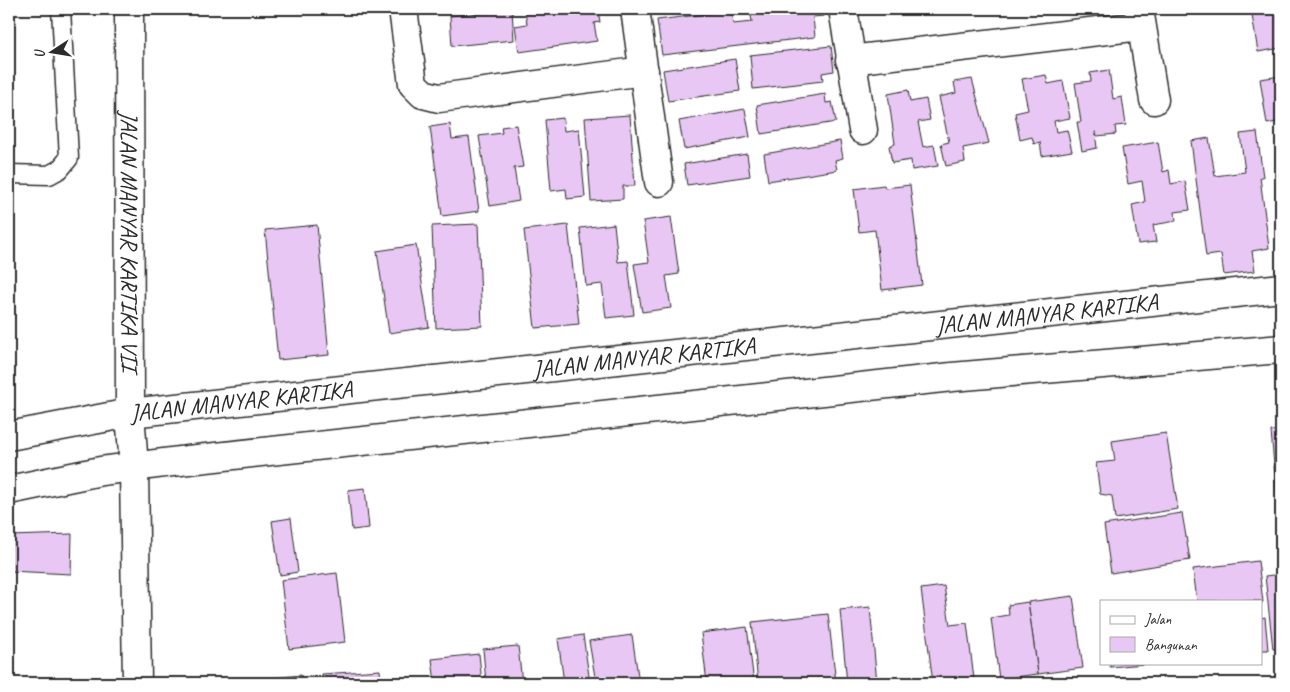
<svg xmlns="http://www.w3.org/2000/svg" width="1290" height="692" font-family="Caveat,sans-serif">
	<rect width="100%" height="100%" fill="#fff"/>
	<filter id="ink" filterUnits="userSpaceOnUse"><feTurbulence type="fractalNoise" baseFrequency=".02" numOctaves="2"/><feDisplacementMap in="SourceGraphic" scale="10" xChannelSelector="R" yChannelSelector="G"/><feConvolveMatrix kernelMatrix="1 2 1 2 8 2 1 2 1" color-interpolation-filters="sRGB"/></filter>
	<g filter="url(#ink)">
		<g fill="#e9c7f4" stroke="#2b2b2b">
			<polygon points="532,9 598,9 600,22 594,23 597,41 519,52 515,26 527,24 525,10"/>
			<polygon points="750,9 823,9 824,16 813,17 815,37 662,55 657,20 731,11 733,24 752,22"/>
			<polygon points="1251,9 1281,9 1281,48 1258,52"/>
			<polygon points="512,10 514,40 452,46 450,16"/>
			<polygon points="831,46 834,71 822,73 823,81 753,89 750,55"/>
			<polygon points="735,59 740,91 668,101 663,70"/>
			<polygon points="1109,70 1113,99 1122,97 1126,125 1115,126 1116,134 1097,136 1096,132 1095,132 1097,148 1082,151 1077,122 1081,122 1075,83 1091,81 1090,73"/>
			<polygon points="1046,75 1048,84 1063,81 1070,118 1054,121 1056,132 1067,130 1072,151 1042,156 1040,142 1034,144 1032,137 1020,140 1015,113 1028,110 1022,79"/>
			<polygon points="1281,76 1281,121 1267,124 1260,79"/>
			<polygon points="972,79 989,143 963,148 965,162 946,166 941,144 949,142 939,97 956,93 954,82"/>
			<polygon points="908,90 910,102 926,99 930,120 918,122 923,147 934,145 938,166 912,170 911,160 892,163 889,146 895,144 888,94"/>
			<polygon points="825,94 826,103 832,102 836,122 761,134 757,105"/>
			<polygon points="745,109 750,137 684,149 679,121"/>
			<polygon points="630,115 635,186 623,186 623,199 591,201 585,118"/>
			<polygon points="563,118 564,131 579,129 585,197 567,199 566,189 551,191 545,120"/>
			<polygon points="450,124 452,139 469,137 479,211 442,216 430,127"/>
			<polygon points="516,125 523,167 514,168 519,201 490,206 479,136 502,133 501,127"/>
			<polygon points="1257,132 1263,177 1260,177 1269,248 1252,251 1255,271 1224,275 1221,254 1206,256 1191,141 1209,138 1215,176 1245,172 1240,134"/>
			<polygon points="840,141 843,158 835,160 837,170 768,181 764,154"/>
			<polygon points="1158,142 1163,172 1169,170 1171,184 1185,181 1190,210 1175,212 1176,221 1153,225 1156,242 1138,244 1132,205 1145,202 1142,181 1128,184 1122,148"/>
			<polygon points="747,154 750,176 687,185 684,164"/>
			<polygon points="884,185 885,188 910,185 922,285 882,290 875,230 859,232 854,189"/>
			<polygon points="671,217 679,274 666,276 671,308 642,312 634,264 649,262 643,221"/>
			<polygon points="478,224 482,326 436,328 432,226"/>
			<polygon points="614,224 618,262 628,261 634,315 606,318 602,284 586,286 580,228"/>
			<polygon points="317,225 329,355 278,360 265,230"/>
			<polygon points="568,225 579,324 535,328 524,230"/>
			<polygon points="416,245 429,327 389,333 377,251"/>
			<polygon points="1281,430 1281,510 1278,511 1271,431"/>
			<polygon points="1166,433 1178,509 1115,519 1112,496 1100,494 1096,463 1115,461 1112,441"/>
			<polygon points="365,488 369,528 352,530 348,490"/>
			<polygon points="1182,513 1190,560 1111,573 1104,525"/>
			<polygon points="291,518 298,572 280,575 272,521"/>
			<polygon points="72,534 71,574 9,571 9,536"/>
			<polygon points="1258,561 1263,602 1261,603 1261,601 1197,601 1193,569"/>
			<polygon points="337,573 345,642 289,649 281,580"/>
			<polygon points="1281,574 1281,649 1273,649 1265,576"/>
			<polygon points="944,586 950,625 967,623 974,679 933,683 921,589"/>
			<polygon points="1073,596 1083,668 1038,674 1028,602"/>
			<polygon points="1028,602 1038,674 999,679 991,618 1009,615 1008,605"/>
			<polygon points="870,607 877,683 847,683 840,610"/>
			<polygon points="828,614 836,683 758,683 752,622"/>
			<polygon points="1265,617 1268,650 1261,650 1261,618"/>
			<polygon points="747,627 754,683 707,683 701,633"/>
			<polygon points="583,635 590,683 564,683 558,639"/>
			<polygon points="632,635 639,683 596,683 589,641"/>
			<polygon points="518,646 522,683 486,683 483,649"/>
			<polygon points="479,654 482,683 435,683 432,659"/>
			<polygon points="1110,663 1145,663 1145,664 1110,667"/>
			<polygon points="380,670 381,683 322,683 322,674"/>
			<polygon points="301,675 302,683 244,683 243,681"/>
		</g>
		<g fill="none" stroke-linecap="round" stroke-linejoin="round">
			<g stroke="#2b2b2b" stroke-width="21">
				<polyline id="lane" points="9,174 49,175 60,169 69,158 61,9"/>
			</g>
			<g stroke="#2b2b2b" stroke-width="31">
				<g id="street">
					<path id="s1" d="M129,9L130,413L134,467L137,683"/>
					<polyline points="403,9 413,84 423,94 439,98 644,71"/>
					<polyline points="635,9 659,182"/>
					<polyline points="843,9 863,130"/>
					<polyline points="1139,9 1154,100"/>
					<polyline points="850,60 1141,26"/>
					<path id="s2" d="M9,436L130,413L1281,288"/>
					<polyline points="9,490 101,471 188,460 952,377 1281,349"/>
				</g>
			</g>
			<use href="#lane" stroke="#fff" stroke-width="18"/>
			<use href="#street" stroke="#fff" stroke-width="28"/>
		</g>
	</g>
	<g text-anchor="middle" stroke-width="5" stroke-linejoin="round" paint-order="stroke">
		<g font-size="24" fill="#2b2b2b" stroke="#fff">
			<text dy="8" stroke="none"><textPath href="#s1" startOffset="232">JALAN MANYAR KARTIKA VII</textPath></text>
			<text dy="8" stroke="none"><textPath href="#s2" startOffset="1045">JALAN MANYAR KARTIKA</textPath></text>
			<text dy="8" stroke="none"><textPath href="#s2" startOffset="640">JALAN MANYAR KARTIKA</textPath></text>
			<text dy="8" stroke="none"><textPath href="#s2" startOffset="235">JALAN MANYAR KARTIKA</textPath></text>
		</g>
	</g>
	<rect width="1290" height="692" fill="none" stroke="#fff" stroke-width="30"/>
	<rect x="15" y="15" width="1260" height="662" fill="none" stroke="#2b2b2b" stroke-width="2" filter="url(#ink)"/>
	<rect x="1100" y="600" width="162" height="65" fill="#ffffff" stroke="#aaaaaa"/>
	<rect x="1110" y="616" width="25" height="8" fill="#ffffff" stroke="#aaaaaa"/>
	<text x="1145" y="624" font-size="15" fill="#2b2b2b">Jalan</text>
	<rect x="1110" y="637" width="25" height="15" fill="#e9c7f4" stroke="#aaaaaa"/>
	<text x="1145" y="650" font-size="15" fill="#2b2b2b">Bangunan</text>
	<g transform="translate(52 52) rotate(258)" stroke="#ffffff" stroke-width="4" paint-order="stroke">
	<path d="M0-4L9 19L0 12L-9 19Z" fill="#2b2b2b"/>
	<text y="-8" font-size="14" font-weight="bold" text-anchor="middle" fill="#2b2b2b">U</text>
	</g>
</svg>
